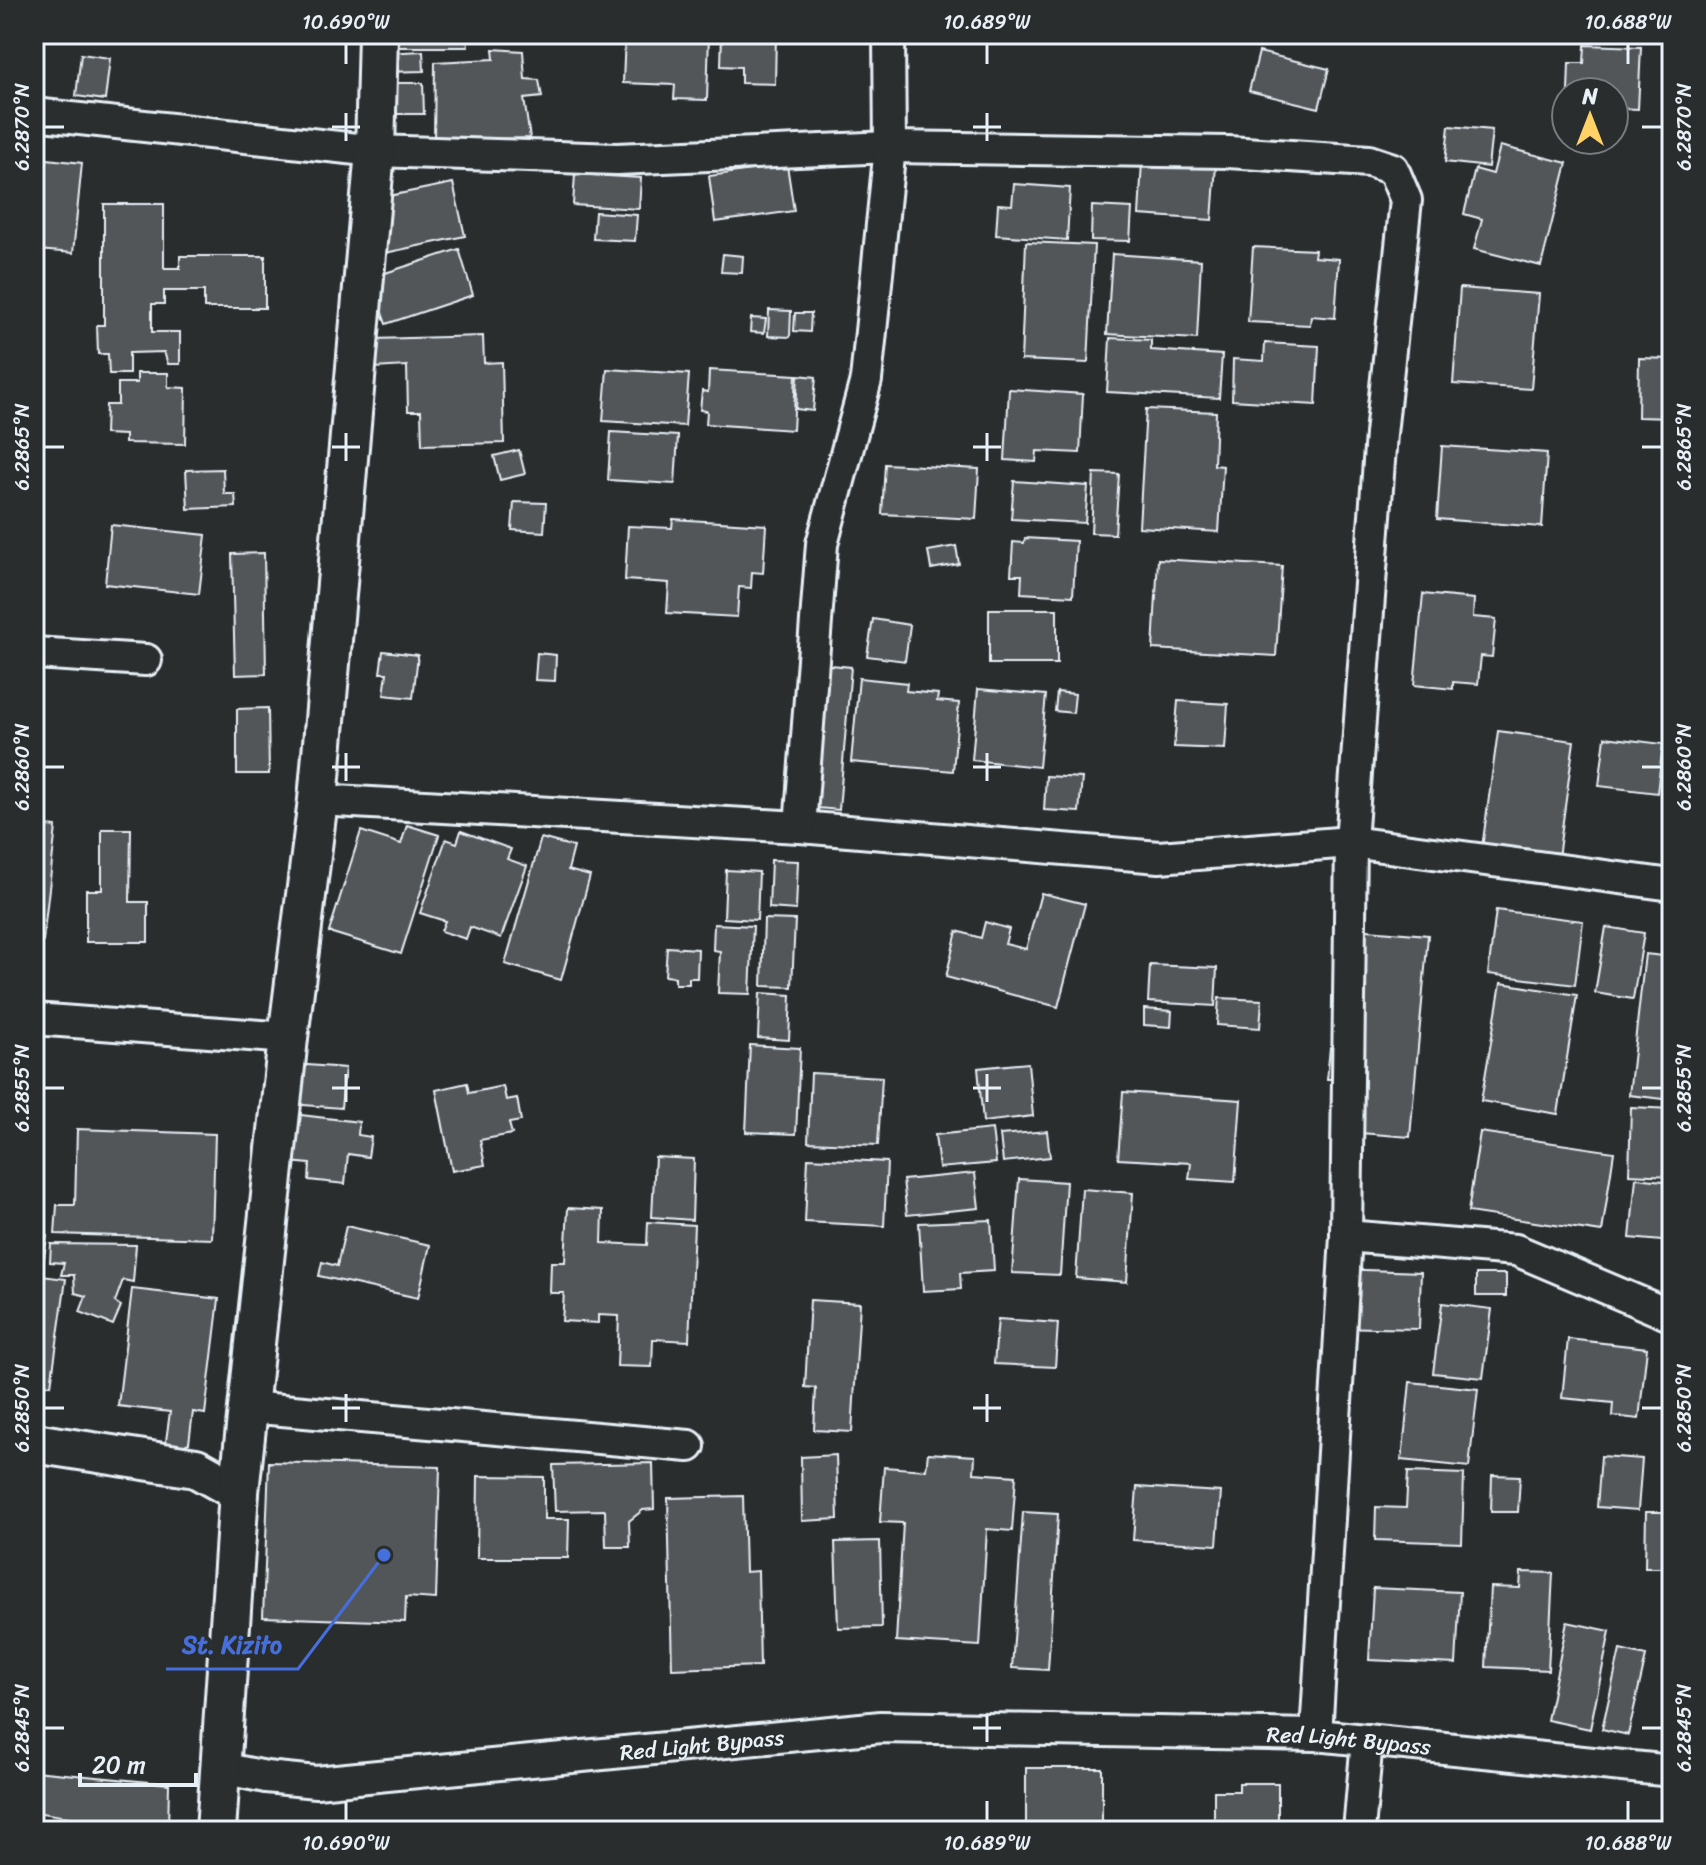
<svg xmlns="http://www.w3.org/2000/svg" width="1706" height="1865" font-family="Sriracha,sans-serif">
	<rect width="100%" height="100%" fill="#2a2d2e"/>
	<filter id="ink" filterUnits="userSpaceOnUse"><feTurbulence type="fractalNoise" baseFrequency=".0125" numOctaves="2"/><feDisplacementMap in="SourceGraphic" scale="16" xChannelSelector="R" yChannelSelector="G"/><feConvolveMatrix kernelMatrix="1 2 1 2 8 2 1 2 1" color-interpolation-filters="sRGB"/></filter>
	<g filter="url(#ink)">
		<g fill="#535759" stroke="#e8f1f8" stroke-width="2">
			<polygon points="392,34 467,34 468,47 392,47"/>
			<polygon points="515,34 545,34 544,38"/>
			<polygon points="625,34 709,34 707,100 674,99 675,85 623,83"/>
			<polygon points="722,34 776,34 775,84 741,83 741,67 721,66"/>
			<polygon points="1144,34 1197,34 1196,42 1144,38"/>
			<polygon points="1585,45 1641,47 1638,109 1614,108 1614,92 1568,92 1569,63 1584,63"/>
			<polygon points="493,49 523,51 525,79 539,80 542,97 524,99 530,138 434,141 435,62 494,59"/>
			<polygon points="423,51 424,71 384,72 384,53"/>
			<polygon points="1259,52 1329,69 1319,108 1249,91"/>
			<polygon points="81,54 110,58 105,100 76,96"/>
			<rect x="1664" y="60" width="8" height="30"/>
			<polygon points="383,83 423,83 424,114 384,114"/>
			<polygon points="1449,126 1492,130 1488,167 1445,162"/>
			<polygon points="1500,146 1567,163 1541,266 1474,249 1482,219 1464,214 1475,169 1493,174"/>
			<polygon points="47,159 82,163 73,253 38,250"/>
			<polygon points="1142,161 1216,165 1212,220 1139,215"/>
			<polygon points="787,165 794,211 715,222 709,176"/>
			<polygon points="575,174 641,178 639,209 573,205"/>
			<polygon points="453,183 465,236 385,253 374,199"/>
			<polygon points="1014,184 1070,188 1067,240 996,235 998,204 1012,205"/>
			<polygon points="104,204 164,204 164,268 180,268 180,256 265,256 265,308 204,308 204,291 164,291 164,304 152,304 152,332 180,332 180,364 168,364 164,352 129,353 129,374 109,374 108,354 98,354 97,325 104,325"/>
			<polygon points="1092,206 1132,208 1130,241 1091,240"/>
			<polygon points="595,212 637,215 635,241 593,239"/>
			<polygon points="1026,242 1094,245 1088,363 1021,360"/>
			<polygon points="1253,247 1315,250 1314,257 1339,259 1335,318 1311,316 1310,325 1248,322"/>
			<polygon points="459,249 473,295 386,324 370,278"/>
			<polygon points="723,254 743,256 742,273 721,272"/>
			<polygon points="1112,254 1201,260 1197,339 1107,334"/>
			<polygon points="1460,288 1539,294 1531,389 1453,384"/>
			<polygon points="769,310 791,311 790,337 768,336"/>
			<polygon points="795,313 811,313 810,332 794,331"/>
			<polygon points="751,318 766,319 764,333 750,332"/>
			<polygon points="483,336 484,363 502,362 504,443 422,445 421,411 408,411 407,366 374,368 373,339"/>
			<polygon points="1110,338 1151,340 1151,350 1222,355 1219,398 1107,392"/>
			<polygon points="1265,343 1319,346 1316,405 1232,400 1233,359 1264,361"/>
			<polygon points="1639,358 1672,359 1672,418 1638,417"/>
			<polygon points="607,369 689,374 685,426 603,421"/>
			<polygon points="709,370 796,375 793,430 706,424 707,411 700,410 702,391 708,392"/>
			<polygon points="137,373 168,373 168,387 186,388 185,444 125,443 125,435 105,434 106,405 118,405 118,383 137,383"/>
			<polygon points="798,375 816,377 813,411 796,409"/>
			<polygon points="1009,389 1083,394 1080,453 1037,451 1036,462 1005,460"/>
			<polygon points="1146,409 1216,412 1214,465 1223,466 1219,532 1139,527"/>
			<polygon points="611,432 678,436 675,484 608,480"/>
			<polygon points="1442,446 1547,453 1542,527 1437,519"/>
			<polygon points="519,450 525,474 500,480 494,456"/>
			<polygon points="885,464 979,469 976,519 882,514"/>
			<polygon points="223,469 224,494 235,494 236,507 188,509 186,470"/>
			<polygon points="1094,473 1119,474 1115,534 1091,533"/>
			<polygon points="1014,481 1088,486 1085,523 1011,519"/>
			<polygon points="514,502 546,503 544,532 512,530"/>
			<polygon points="673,519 766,525 763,573 752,572 751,588 739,587 737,617 667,613 669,583 625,580 628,526 672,528"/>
			<polygon points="111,525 206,535 199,594 105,584"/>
			<polygon points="1025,538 1076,541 1073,596 1021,593 1022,575 1011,575 1013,542 1024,543"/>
			<polygon points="956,546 959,564 931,569 928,551"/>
			<polygon points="264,553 266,674 235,675 232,554"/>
			<polygon points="1158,559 1282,566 1276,656 1153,649"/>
			<polygon points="1423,594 1474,599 1473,617 1496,619 1492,657 1481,656 1478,684 1453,682 1453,689 1414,685"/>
			<rect x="989" y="609" width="68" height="55"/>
			<polygon points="873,619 910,625 905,661 867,656"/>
			<polygon points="383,651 418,655 413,698 384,695 387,673 380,673"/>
			<polygon points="537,653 556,655 555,681 535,680"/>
			<polygon points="820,664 851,667 839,810 807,807"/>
			<polygon points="859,678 907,683 906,691 938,694 937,701 959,703 953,771 851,762"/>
			<polygon points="978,689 1046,695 1039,767 972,760"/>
			<polygon points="1057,692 1075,694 1073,713 1055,711"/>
			<polygon points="1178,701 1228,704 1225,749 1174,747"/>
			<polygon points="268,708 269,774 237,774 237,709"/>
			<polygon points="1498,731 1574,741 1557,865 1481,855"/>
			<polygon points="1605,737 1663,744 1657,793 1599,786"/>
			<polygon points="1046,776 1082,778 1079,812 1044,810"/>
			<polygon points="34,824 56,827 43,941 34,940"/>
			<polygon points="407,825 439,835 401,954 329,932 361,831 401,844"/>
			<polygon points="102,829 131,829 130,902 148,902 148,942 86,942 86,890 102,890"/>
			<polygon points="461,831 511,849 507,859 527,866 501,938 470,927 466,939 441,931 445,921 420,913 446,839 457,843"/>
			<polygon points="541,838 574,847 568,870 590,876 561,980 505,964"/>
			<polygon points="771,860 798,861 796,910 769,908"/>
			<polygon points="726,870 759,872 757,920 724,918"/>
			<polygon points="1041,893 1085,904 1058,1007 946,977 957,931 981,938 985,922 1009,929 1005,944 1026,949"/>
			<polygon points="1496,910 1583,921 1575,985 1488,974"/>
			<polygon points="764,919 795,920 792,987 762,986"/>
			<polygon points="714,924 753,926 750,994 718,993 720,951 713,950"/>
			<polygon points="1606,927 1644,933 1633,999 1595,993"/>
			<polygon points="1355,929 1428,935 1410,1137 1335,1131 1340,1079 1327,1079 1330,1047 1343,1048 1346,1019 1333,1018 1337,977"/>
			<polygon points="667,947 698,949 697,978 689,978 689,984 675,984 675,977 665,976"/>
			<polygon points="1645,954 1672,957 1672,1100 1629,1095"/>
			<polygon points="1150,965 1217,968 1215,1006 1148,1002"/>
			<polygon points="1501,983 1577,995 1558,1114 1481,1101"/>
			<polygon points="760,993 791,995 789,1040 758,1038"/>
			<polygon points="1219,998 1262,1000 1260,1028 1217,1025"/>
			<polygon points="1144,1009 1172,1011 1171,1027 1144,1025"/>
			<polygon points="750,1045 800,1048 796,1134 746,1132"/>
			<polygon points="34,1055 43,1056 38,1111 34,1111"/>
			<polygon points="1028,1063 1033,1116 983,1122 978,1068"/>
			<polygon points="295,1064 345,1068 341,1108 291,1104"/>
			<polygon points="811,1073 882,1077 878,1145 808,1142"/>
			<polygon points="467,1083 469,1093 503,1086 506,1100 517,1098 521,1121 509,1123 512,1134 480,1140 485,1165 452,1171 436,1090"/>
			<polygon points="1123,1092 1241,1100 1235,1182 1189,1179 1191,1163 1118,1159"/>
			<polygon points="1631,1107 1672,1109 1672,1176 1629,1174"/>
			<polygon points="284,1113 359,1122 358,1135 371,1137 368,1157 348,1154 345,1184 309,1180 310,1164 278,1161"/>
			<polygon points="77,1129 215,1134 212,1239 55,1234 57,1205 75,1205"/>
			<polygon points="992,1129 996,1163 939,1168 935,1135"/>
			<polygon points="1047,1131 1050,1157 1003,1162 1000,1135"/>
			<polygon points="1480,1132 1614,1152 1602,1232 1468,1212"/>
			<polygon points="655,1157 694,1159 692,1220 652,1217"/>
			<polygon points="808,1158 887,1162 884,1226 805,1222"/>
			<polygon points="975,1173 979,1208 907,1215 903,1180"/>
			<polygon points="1636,1178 1672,1182 1672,1242 1630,1238"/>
			<polygon points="1019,1179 1066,1182 1060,1275 1012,1273"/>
			<polygon points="1082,1189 1133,1193 1127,1282 1076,1278"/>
			<polygon points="568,1208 603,1210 602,1243 647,1245 648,1222 694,1225 689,1341 653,1339 652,1367 617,1366 619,1316 598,1315 598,1323 562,1321 564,1293 550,1293 551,1262 565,1262"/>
			<polygon points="991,1220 994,1271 960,1273 961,1289 923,1291 919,1223"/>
			<polygon points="346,1226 430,1245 418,1298 319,1276 322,1262 337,1266"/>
			<polygon points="34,1234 47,1236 43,1266 34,1265"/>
			<polygon points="51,1244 136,1245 133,1282 123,1280 115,1302 121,1306 113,1325 80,1312 86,1296 75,1293 74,1275 61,1275 64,1263 50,1262"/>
			<polygon points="1337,1269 1421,1272 1419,1329 1335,1327"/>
			<rect x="1476" y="1274" width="30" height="22"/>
			<polygon points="34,1275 66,1279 51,1385 34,1382"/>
			<polygon points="132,1289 219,1299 205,1414 193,1412 189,1443 176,1449 165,1448 170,1412 118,1406"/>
			<polygon points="810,1300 860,1303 852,1432 814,1430 816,1388 805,1387"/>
			<polygon points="1442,1303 1492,1309 1483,1378 1433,1373"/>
			<polygon points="998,1319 1058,1323 1055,1367 994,1364"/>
			<polygon points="1568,1339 1647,1348 1639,1419 1612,1416 1613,1403 1562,1398"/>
			<polygon points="1410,1382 1478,1389 1469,1467 1402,1460"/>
			<polygon points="928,1453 975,1456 974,1473 1016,1476 1012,1531 987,1529 980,1646 896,1641 903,1523 880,1522 884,1467 926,1470"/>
			<polygon points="836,1455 838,1519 802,1521 801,1457"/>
			<polygon points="1601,1456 1642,1459 1638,1510 1597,1507"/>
			<polygon points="269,1462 440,1467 436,1599 406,1597 405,1622 263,1617"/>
			<polygon points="653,1463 654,1509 643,1510 629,1521 630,1547 606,1547 605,1510 555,1511 553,1465"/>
			<polygon points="1408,1472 1464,1474 1462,1543 1375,1540 1376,1507 1406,1508"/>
			<polygon points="1492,1475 1520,1476 1518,1512 1491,1512"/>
			<polygon points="478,1476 544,1477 544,1519 569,1519 568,1558 477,1558"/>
			<polygon points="1137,1487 1221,1492 1217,1545 1133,1540"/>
			<polygon points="743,1496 745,1572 758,1571 760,1666 672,1669 668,1498"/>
			<polygon points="1023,1512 1058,1514 1048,1670 1012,1668"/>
			<polygon points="1646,1512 1672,1512 1672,1568 1645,1568"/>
			<polygon points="880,1541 882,1627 838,1628 835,1542"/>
			<polygon points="1521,1572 1553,1573 1548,1670 1486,1667 1490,1587 1520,1588"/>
			<polygon points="1373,1588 1460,1592 1456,1664 1369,1660"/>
			<polygon points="1567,1622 1610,1631 1590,1729 1547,1720"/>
			<polygon points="1620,1650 1646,1656 1628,1735 1602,1729"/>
			<rect x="1026" y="1768" width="76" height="56"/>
			<polygon points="34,1771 169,1784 168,1831 95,1831 96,1821 34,1812"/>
			<polygon points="1239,1783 1278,1783 1278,1831 1214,1831 1214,1791 1239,1791"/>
		</g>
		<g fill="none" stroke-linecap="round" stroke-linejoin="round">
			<g stroke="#e8f1f8" stroke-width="36">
				<g id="minor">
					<polyline points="34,114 375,151 617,159 890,147 1228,152 1369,161 1393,169 1406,200 1381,434 1351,842 1346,1236 1316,1735"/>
					<polyline points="34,653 146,660"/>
					<polyline points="318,800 800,827 1159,857 1351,842 1672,885"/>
					<polyline points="800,827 822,544 866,380 890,147 889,34"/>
					<polyline points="34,1019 288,1038"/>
					<polyline points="1346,1236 1516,1250 1672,1316"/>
					<polyline points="248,1407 689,1446"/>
					<path id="s1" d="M221,1768L266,1777L316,1782L881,1727L1316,1735L1672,1771"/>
					<polyline points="1359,1831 1367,1740"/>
				</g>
			</g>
			<g stroke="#e8f1f8" stroke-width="44">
				<g id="tertiary">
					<polyline points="34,1443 196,1468 239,1492 216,1831"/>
					<polyline points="239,1492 288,1038 318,800 375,151 378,34"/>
				</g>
			</g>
			<use href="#minor" stroke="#2a2d2e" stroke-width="30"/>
			<use href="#tertiary" stroke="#2a2d2e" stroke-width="38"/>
		</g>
	</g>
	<path fill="none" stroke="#e8f1f8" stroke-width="3" d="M346,44V64M987,44V64M1628,44V64M346,113V141M987,113V141M44,127H64M332,127H360M973,127H1001M1642,127H1662M346,433V461M987,433V461M44,447H64M332,447H360M973,447H1001M1642,447H1662M346,753V781M987,753V781M44,767H64M332,767H360M973,767H1001M1642,767H1662M346,1074V1102M987,1074V1102M44,1088H64M332,1088H360M973,1088H1001M1642,1088H1662M346,1394V1422M987,1394V1422M44,1408H64M332,1408H360M973,1408H1001M1642,1408H1662M987,1714V1742M44,1728H64M973,1728H1001M1642,1728H1662M346,1801V1821M987,1801V1821M1628,1801V1821"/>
	<g text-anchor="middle" stroke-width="8" stroke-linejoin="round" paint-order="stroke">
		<g font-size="22" fill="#e8f1f8" stroke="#2a2d2e">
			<text dy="8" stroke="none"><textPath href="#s1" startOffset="1132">Red Light Bypass</textPath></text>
			<text dy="8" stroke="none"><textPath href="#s1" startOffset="484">Red Light Bypass</textPath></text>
		</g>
	</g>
	<path fill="none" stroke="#466fde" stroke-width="3" d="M384 1555L298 1669H166"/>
	<circle fill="#466fde" stroke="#2a2d2e" stroke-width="3" cx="384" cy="1555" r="8"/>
	<g font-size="24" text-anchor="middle" font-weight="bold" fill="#466fde" stroke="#2a2d2e" stroke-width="8" stroke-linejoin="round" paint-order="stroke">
		<text x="232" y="1653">St. Kizito</text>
	</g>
	<rect width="1706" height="1865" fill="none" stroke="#2a2d2e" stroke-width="88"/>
	<g transform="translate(1590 116)"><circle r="38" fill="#2a2d2e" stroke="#767b7f" stroke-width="2"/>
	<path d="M0-6L14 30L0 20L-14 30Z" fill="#ffd166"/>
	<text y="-12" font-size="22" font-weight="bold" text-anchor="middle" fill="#e8f1f8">N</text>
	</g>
	<path d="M80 1773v12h116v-12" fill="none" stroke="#e8f1f8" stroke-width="4"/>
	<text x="92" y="1773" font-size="24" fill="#e8f1f8" stroke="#2a2d2e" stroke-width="6" paint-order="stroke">20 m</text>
	<rect x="44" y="44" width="1618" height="1777" fill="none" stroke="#e8f1f8" stroke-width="3"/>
	<g font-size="20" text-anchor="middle" fill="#e8f1f8">
		<text x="346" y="29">10.690°W</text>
		<text x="987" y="29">10.689°W</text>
		<text x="1628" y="29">10.688°W</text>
		<text transform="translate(22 127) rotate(-90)" y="7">6.2870°N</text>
		<text transform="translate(1684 127) rotate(-90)" y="7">6.2870°N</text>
		<text transform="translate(22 447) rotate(-90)" y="7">6.2865°N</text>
		<text transform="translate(1684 447) rotate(-90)" y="7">6.2865°N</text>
		<text transform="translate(22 767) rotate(-90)" y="7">6.2860°N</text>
		<text transform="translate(1684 767) rotate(-90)" y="7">6.2860°N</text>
		<text transform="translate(22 1088) rotate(-90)" y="7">6.2855°N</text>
		<text transform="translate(1684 1088) rotate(-90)" y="7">6.2855°N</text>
		<text transform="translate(22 1408) rotate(-90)" y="7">6.2850°N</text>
		<text transform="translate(1684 1408) rotate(-90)" y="7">6.2850°N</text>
		<text transform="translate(22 1728) rotate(-90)" y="7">6.2845°N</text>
		<text transform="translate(1684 1728) rotate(-90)" y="7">6.2845°N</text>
		<text x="346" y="1850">10.690°W</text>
		<text x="987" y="1850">10.689°W</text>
		<text x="1628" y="1850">10.688°W</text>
	</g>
</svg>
